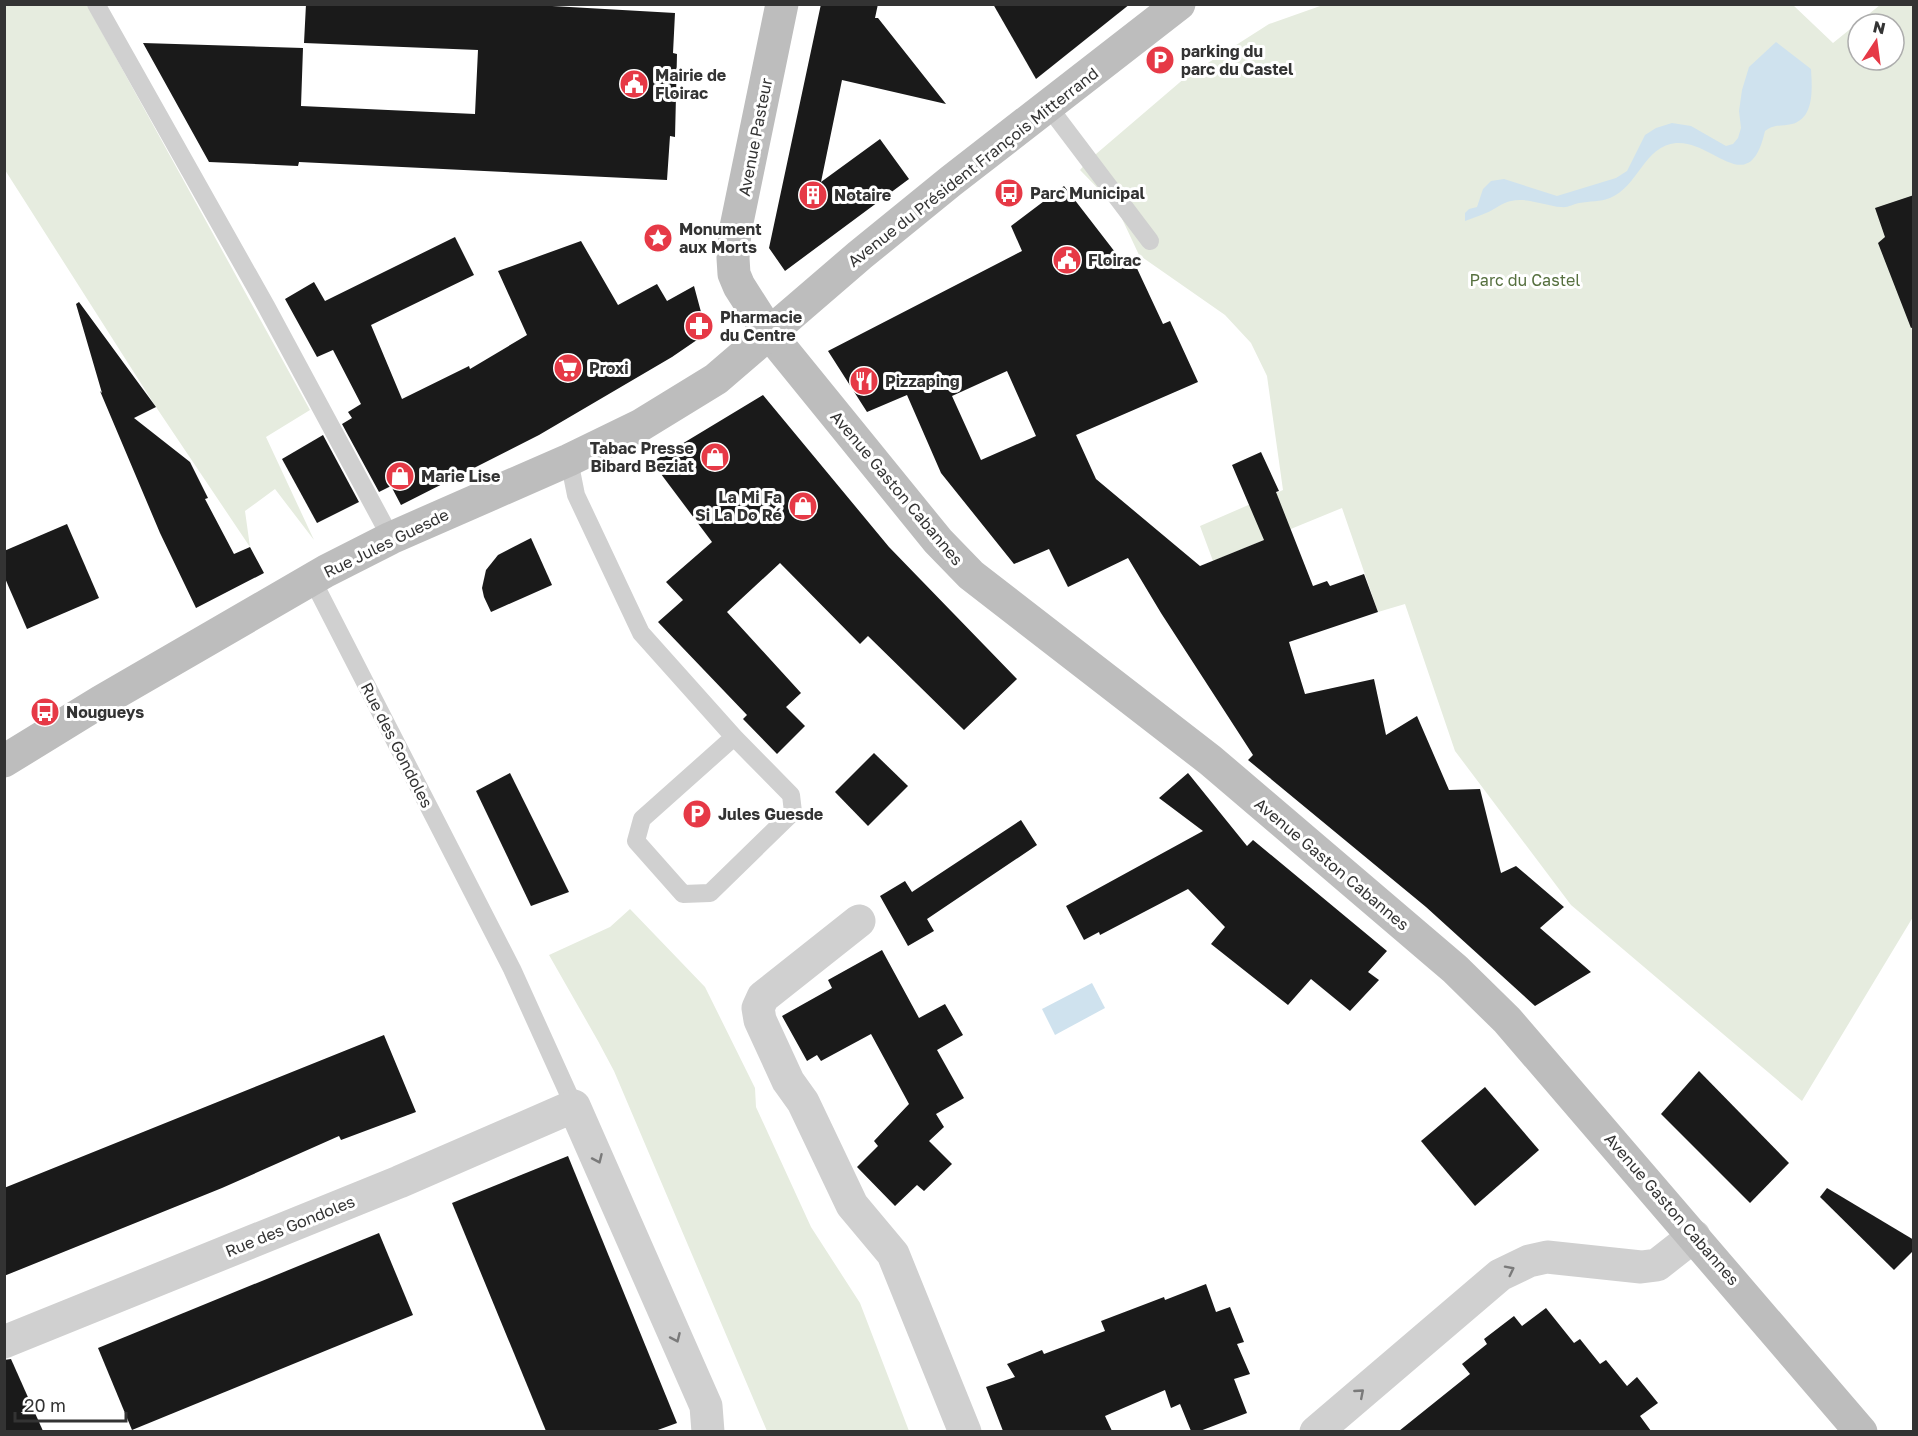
<svg xmlns="http://www.w3.org/2000/svg" width="1918" height="1436" font-family="'Golos Text',sans-serif">
	<rect width="100%" height="100%" fill="#fff"/>
	<g fill="#e6ecdf" fill-rule="evenodd">
		<polygon points="5,5 87,5 310,410 266,437 314,540 275,489 245,511 250,547 156,407 5,170"/>
		<path d="M1323,5H1793L1833,43L1880,5H1913V917L1802,1101L1571,905L1455,751L1405,604L1378,612L1342,508L1213,561L1200,526L1283,490L1267,376L1251,343L1225,315L1139,255L1117,208L1080,170L1089,160L1186,77L1269,24ZM1858,24H1894V60H1858Z"/>
		<polygon points="630,909 705,987 755,1088 756,1107 811,1227 860,1303 909,1431 767,1431 614,1071 598,1041 549,955 610,927"/>
	</g>
	<g fill="#cfe2ee">
		<path d="M1776,42L1811,69C1812,87 1815,118 1792,124C1781,127 1776,123 1765,131C1749,201 1714,140 1676,143C1644,146 1638,187 1610,198C1600,202 1590,201 1579,203C1573,204 1568,208 1561,207C1546,206 1527,197 1511,201C1503,202 1494,210 1486,213C1480,216 1472,218 1465,221V213L1469,209L1477,207L1483,189L1491,181L1504,179L1557,196L1616,178L1627,171L1645,135L1656,128L1672,123L1691,126L1726,146L1733,144L1738,138L1741,128L1739,111L1742,90L1749,67Z"/>
		<polygon points="1092,983 1105,1008 1055,1035 1042,1009"/>
	</g>
	<g fill="#1a1a1a" fill-rule="evenodd">
		<polygon points="306,4 517,4 675,13 673,53 677,54 675,137 670,136 667,180 299,162 298,166 209,162 143,43 303,48 301,106 475,114 478,50 304,43"/>
		<polygon points="821,4 878,4 875,18 878,18 946,104 842,80 821,182 880,139 909,179 785,271 769,248"/>
		<polygon points="993,4 1130,4 1036,79"/>
		<path d="M1064,186L1125,265L1134,262L1163,324L1170,321L1198,382L1076,435L1096,479L1200,566L1264,540L1232,465L1261,452L1279,491L1276,492L1313,586L1327,581L1330,586L1364,574L1378,612L1289,642L1305,694L1374,679L1386,735L1417,716L1449,790L1480,789L1501,873L1516,866L1564,907L1540,928L1591,972L1535,1006L1426,907L1248,760L1253,755L1161,613L1128,558L1068,587L1049,549L1014,564L941,473L907,395L867,412L828,351L1022,251L1011,226ZM1007,371L1036,436L981,460L952,396Z"/>
		<polygon points="1914,195 1914,327 1911,328 1878,243 1885,237 1875,208"/>
		<polygon points="455,237 474,275 371,325 402,399 469,366 470,369 527,335 498,271 581,241 618,305 657,284 667,301 694,286 701,312 710,331 672,357 539,435 401,505 391,486 379,492 342,424 352,418 348,412 361,404 333,350 317,357 285,299 314,282 325,301"/>
		<polygon points="79,302 156,407 134,418 190,462 208,498 205,499 234,554 250,547 264,573 196,608 160,533 100,391 102,393 76,304"/>
		<polygon points="763,395 889,547 1017,679 964,730 868,636 860,644 780,563 727,612 801,693 786,707 805,726 777,754 743,719 747,715 658,622 683,600 666,582 712,542 652,462"/>
		<polygon points="323,435 359,502 317,523 282,459"/>
		<polygon points="67,524 99,598 27,629 4,576 4,551"/>
		<polygon points="531,538 552,585 491,612 484,597 482,588 486,570 498,555"/>
		<polygon points="874,753 908,786 868,826 835,792"/>
		<polygon points="510,773 569,892 531,906 476,791"/>
		<polygon points="1188,773 1247,846 1253,840 1387,951 1368,972 1379,980 1350,1011 1311,979 1288,1005 1211,944 1225,927 1188,889 1100,935 1099,932 1084,940 1066,906 1203,831 1159,798"/>
		<polygon points="1021,820 1037,845 927,919 934,931 908,946 880,896 905,881 912,892"/>
		<polygon points="882,950 919,1018 945,1004 963,1035 937,1050 964,1098 936,1114 944,1127 929,1141 952,1164 924,1191 917,1185 895,1206 857,1167 878,1146 874,1141 909,1104 871,1034 821,1061 817,1055 807,1061 782,1016 832,988 828,980"/>
		<polygon points="384,1035 416,1112 341,1140 339,1136 222,1188 4,1276 4,1188"/>
		<polygon points="1699,1071 1789,1163 1750,1203 1661,1114"/>
		<polygon points="1485,1087 1539,1150 1475,1206 1421,1141"/>
		<polygon points="568,1156 677,1423 655,1431 546,1431 452,1203"/>
		<polygon points="1827,1188 1914,1240 1914,1250 1894,1270 1820,1197"/>
		<polygon points="379,1233 413,1315 132,1430 98,1348"/>
		<polygon points="1206,1284 1216,1312 1230,1307 1244,1342 1237,1344 1250,1374 1234,1379 1247,1413 1200,1431 1191,1431 1180,1404 1171,1408 1165,1390 1105,1416 1112,1431 1003,1431 986,1387 1015,1377 1007,1364 1042,1350 1044,1354 1105,1331 1101,1321 1164,1297 1165,1300"/>
		<polygon points="1546,1308 1574,1343 1580,1339 1600,1364 1606,1360 1627,1386 1637,1377 1658,1403 1640,1416 1651,1431 1399,1431 1470,1374 1462,1364 1487,1344 1484,1339 1514,1316 1522,1326"/>
		<polygon points="11,1359 43,1431 4,1431 4,1360"/>
	</g>
	<g fill="none" stroke-linecap="round" stroke-linejoin="round">
		<g stroke="#d0d0d0" stroke-width="18">
			<polyline points="96,4 266,306 391,538"/>
			<polyline points="1048,106 1150,241"/>
			<polyline points="569,460 576,495 641,633 734,737 642,819 636,841 683,894 710,893 793,812 791,795 734,737"/>
			<polyline points="312,579 512,969 574,1106"/>
		</g>
		<g stroke="#d0d0d0" stroke-width="33">
			<polyline points="859,921 763,997 758,1008 760,1020 788,1081 803,1102 852,1205 893,1254 965,1432"/>
			<polyline points="4,1342 399,1182 574,1106 706,1406 708,1432"/>
			<polyline points="1316,1432 1500,1275 1529,1261 1547,1257 1641,1267 1657,1265 1694,1236"/>
		</g>
		<g stroke="#bdbdbd" stroke-width="33">
			<polyline points="782,4 735,232 733,258 734,274 739,286 769,333 938,541 971,575 1210,760 1455,969 1507,1020 1861,1432"/>
			<polyline points="4,761 100,702 326,571 391,538 569,460 641,425 716,379 860,255 951,181 1179,4"/>
		</g>
	</g>
	<defs><path id="oneway-chevron" d="M-2-3.5L2.5 0L-2 3.5" fill="none" stroke-width="1.6" stroke-linecap="round" stroke-linejoin="round" transform="scale(1.5)"/></defs>
	<g stroke="#7a7a7a">
		<use href="#oneway-chevron" transform="translate(598 1159) rotate(66)"/>
		<use href="#oneway-chevron" transform="translate(1510 1270) rotate(-27)"/>
		<use href="#oneway-chevron" transform="translate(676 1338) rotate(66)"/>
		<use href="#oneway-chevron" transform="translate(1360 1393) rotate(-41)"/>
	</g>
	<defs>
		<g id="parking-disc" transform="scale(1.5)"><circle r="9.5" fill="#e63946" stroke="#fff"/><path d="M-3.5-5.5H1a3.5 3.5 0 0 1 0 7H-1V5.5H-3.5ZM-1-3.4V-.6H.8a1.4 1.4 0 0 0 0-2.8Z" fill="#fff"/></g>
		<g id="civic-disc" transform="scale(1.5)"><circle r="9.5" fill="#e63946" stroke="#fff"/><path d="M-.6-6.5H3V-4.5H.6V-3L4-1V1h2V6H-6V1h2V-1L-.6-3ZM-1.2 2.5V6h2.4V2.5Z" fill="#fff"/></g>
		<g id="bus-disc" transform="scale(1.5)"><circle r="9.5" fill="#e63946" stroke="#fff"/><path d="M-5-6H5V4H4V6H2V4H-2V6H-4V4H-5ZM-3.5-4V0h7V-4ZM-3.5 1.2v1.5H-2V1.2ZM2 1.2v1.5H3.5V1.2Z" fill="#fff"/></g>
		<g id="building-disc" transform="scale(1.5)"><circle r="9.5" fill="#e63946" stroke="#fff"/><path d="M-4-6H4V6H1V3H-1V6H-4ZM-2.5-4.3h1.7v1.8h-1.7ZM.8-4.3h1.7v1.8H.8ZM-2.5-1h1.7V.8h-1.7ZM.8-1h1.7V.8H.8Z" fill="#fff"/></g>
		<g id="sight-disc" transform="scale(1.5)"><circle r="9.5" fill="#e63946" stroke="#fff"/><path d="M0-6L1.8-2.2L6-1.7L2.9 1.2L3.7 5.4L0 3.3L-3.7 5.4L-2.9 1.2L-6-1.7L-1.8-2.2Z" fill="#fff"/></g>
		<g id="pharmacy-disc" transform="scale(1.5)"><circle r="9.5" fill="#e63946" stroke="#fff"/><path d="M-2-6h4v4h4v4h-4v4h-4v-4h-4v-4h4Z" fill="#fff"/></g>
		<g id="supermarket-disc" transform="scale(1.5)"><circle r="9.5" fill="#e63946" stroke="#fff"/><path d="M-6-5.5h2.5l.6 2H6L4.5 2H-2.5L-4.4-4H-6ZM-1.5 3.2a1.3 1.3 0 1 0 .1 0ZM3 3.2a1.3 1.3 0 1 0 .1 0Z" fill="#fff"/></g>
		<g id="restaurant-disc" transform="scale(1.5)"><circle r="9.5" fill="#e63946" stroke="#fff"/><path d="M-5-6h1v4h1v-4h1v4h1v-4h1v5L-1.5 .5V6h-2V.5L-5-1ZM5-6V6H3V1.5H1.5Q1.5-4 5-6Z" fill="#fff"/></g>
		<g id="shop-disc" transform="scale(1.5)"><circle r="9.5" fill="#e63946" stroke="#fff"/><path d="M-5-2.5h2.3a2.7 3.5 0 0 1 5.4 0H5L5.5 6h-11ZM-1.5-2.5h3a1.5 2.3 0 0 0-3 0Z" fill="#fff"/></g>
	</defs>
	<g fill-rule="evenodd">
		<use href="#parking-disc" x="1160" y="60"/>
		<use href="#civic-disc" x="634" y="84"/>
		<use href="#bus-disc" x="1009" y="193"/>
		<use href="#building-disc" x="813" y="195"/>
		<use href="#sight-disc" x="658" y="238"/>
		<use href="#civic-disc" x="1067" y="260"/>
		<use href="#pharmacy-disc" x="699" y="326"/>
		<use href="#supermarket-disc" x="568" y="368"/>
		<use href="#restaurant-disc" x="864" y="381"/>
		<use href="#shop-disc" x="715" y="457"/>
		<use href="#shop-disc" x="400" y="476"/>
		<use href="#shop-disc" x="803" y="506"/>
		<use href="#bus-disc" x="45" y="712"/>
		<use href="#parking-disc" x="697" y="814"/>
	</g>
	<g text-anchor="middle" stroke-width="6" stroke-linejoin="round" paint-order="stroke">
		<g font-size="16" font-weight="bold" fill="#333" stroke="#fff" text-anchor="start">
			<text x="1181" y="57">parking du<tspan x="1181" dy="18">parc du Castel</tspan></text>
			<text x="655" y="81">Mairie de<tspan x="655" dy="18">Floirac</tspan></text>
			<text x="1030" y="199">Parc Municipal</text>
			<text x="834" y="201">Notaire</text>
			<text x="679" y="235">Monument<tspan x="679" dy="18">aux Morts</tspan></text>
			<text x="1088" y="266">Floirac</text>
			<text x="720" y="323">Pharmacie<tspan x="720" dy="18">du Centre</tspan></text>
			<text x="589" y="374">Proxi</text>
			<text x="885" y="387">Pizzaping</text>
			<text x="694" y="454" text-anchor="end">Tabac Presse<tspan x="694" dy="18">Bibard Beziat</tspan></text>
			<text x="421" y="482">Marie Lise</text>
			<text x="782" y="503" text-anchor="end">La Mi Fa<tspan x="782" dy="18">Si La Do Ré</tspan></text>
			<text x="66" y="718">Nougueys</text>
			<text x="718" y="820">Jules Guesde</text>
		</g>
		<g font-size="16" fill="#333" stroke="#fff">
			<text transform="translate(755 137) rotate(-79)" y="6">Avenue Pasteur</text>
			<text transform="translate(973 167) rotate(-38)" y="6">Avenue du Président François Mitterrand</text>
			<text transform="translate(897 488) rotate(50)" y="6">Avenue Gaston Cabannes</text>
			<text transform="translate(386 543) rotate(-26)" y="6">Rue Jules Guesde</text>
			<text transform="translate(397 745) rotate(63)" y="6">Rue des Gondoles</text>
			<text transform="translate(1332 864) rotate(40)" y="6">Avenue Gaston Cabannes</text>
			<text transform="translate(1672 1209) rotate(49)" y="6">Avenue Gaston Cabannes</text>
			<text transform="translate(290 1226) rotate(-22)" y="6">Rue des Gondoles</text>
		</g>
		<g font-size="16" fill="#56703f" stroke="#fff">
			<text x="1525" y="286">Parc du Castel</text>
		</g>
	</g>
	<rect width="1918" height="1436" fill="none" stroke="#333333" stroke-width="12"/>
	<g transform="translate(1876 42) rotate(13)"><circle r="28" fill="#ffffff" stroke="#adadad" stroke-width="1.5"/>
	<path d="M0-4.5L10 22L0 15L-10 22Z" fill="#e63946"/>
	<text y="-9" font-size="16" font-weight="bold" text-anchor="middle" fill="#333333">N</text>
	</g>
	<path d="M15 1412v9h111v-9" fill="none" stroke="#333333" stroke-width="3"/>
	<text x="24" y="1412" font-size="18" fill="#333333" stroke="#ffffff" stroke-width="4.5" paint-order="stroke">20 m</text>
</svg>
